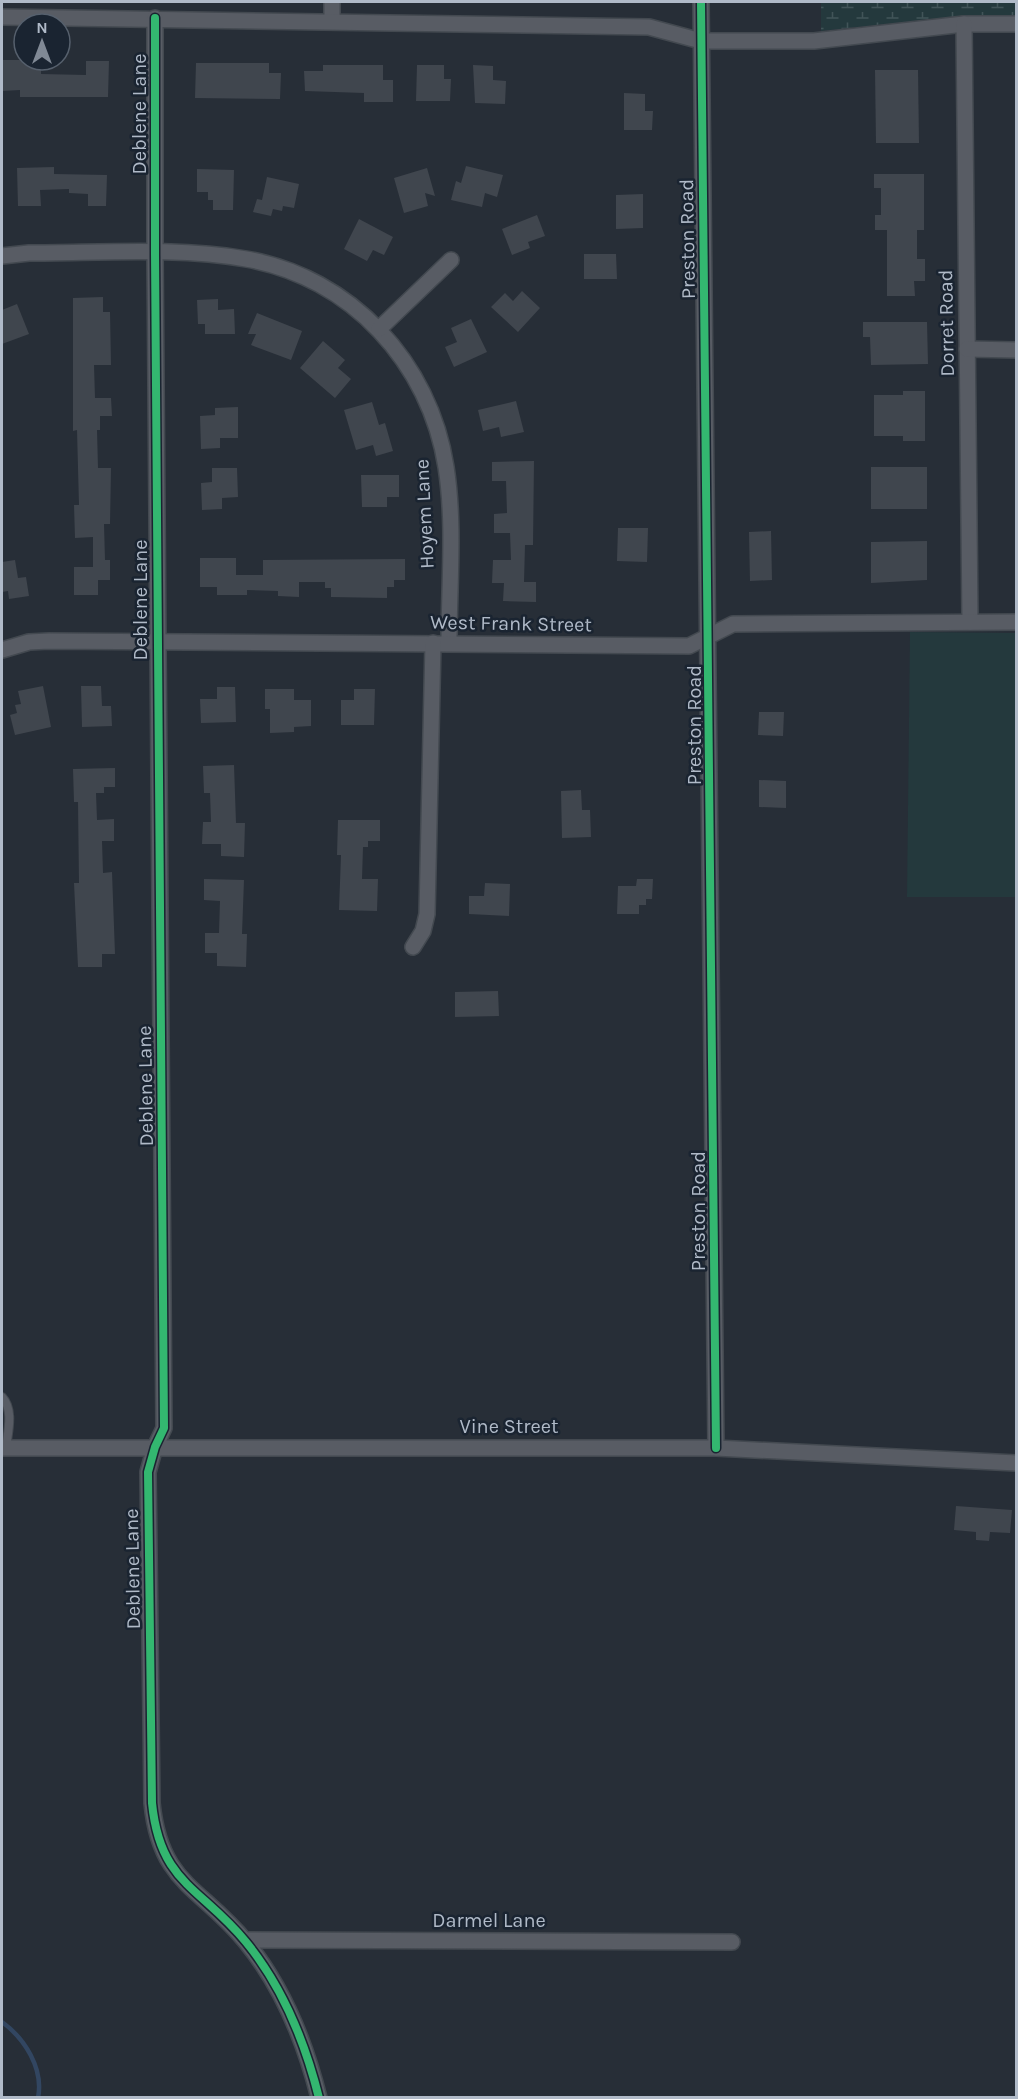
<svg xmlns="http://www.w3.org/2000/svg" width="1018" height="2099" font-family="Karla,sans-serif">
	<defs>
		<pattern id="wetland-marsh" width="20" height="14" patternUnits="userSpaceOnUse" patternTransform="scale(1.5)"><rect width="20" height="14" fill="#24393d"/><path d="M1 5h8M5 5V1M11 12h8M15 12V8" fill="none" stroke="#415458"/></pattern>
	</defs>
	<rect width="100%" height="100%" fill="#272e37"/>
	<polygon fill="url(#wetland-marsh)" points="821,2 1016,2 1016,16 951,17 821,31"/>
	<polygon fill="#24393d" points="910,632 1016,633 1016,897 907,897"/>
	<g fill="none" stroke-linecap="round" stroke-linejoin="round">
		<path stroke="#324661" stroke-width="4.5" d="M2,2022C24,2038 44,2068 38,2098"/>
	</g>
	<g fill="#40464e">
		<polygon points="2,60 41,60 41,74 86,75 86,61 109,61 108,97 20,97 20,90 2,91"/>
		<polygon points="196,63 269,63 269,73 281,73 280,99 195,98"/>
		<polygon points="323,65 383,65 383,80 393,80 393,102 364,102 364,93 305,91 304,71 323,71"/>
		<polygon points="417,65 444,65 444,79 451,79 450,101 416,101"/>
		<polygon points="473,65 493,66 493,80 506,81 505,104 475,103"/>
		<polygon points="875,70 918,70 919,143 876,143"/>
		<polygon points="624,93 645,94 645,111 653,111 652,130 624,130"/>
		<polygon points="466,166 503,175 497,197 485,193 482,207 451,200 456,181 461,183"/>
		<polygon points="54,167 54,174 107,175 106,206 88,206 88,194 69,193 69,189 40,190 41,206 18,206 17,168"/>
		<polygon points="427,168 435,196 425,193 428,206 404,213 394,178"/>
		<polygon points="197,169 234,170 233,210 213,210 213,200 208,200 208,192 197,192"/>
		<polygon points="874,174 924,174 924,230 917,230 917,259 925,259 925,281 914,281 915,296 887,296 887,230 875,230 875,215 881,215 881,188 874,188"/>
		<polygon points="267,177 299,184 294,208 283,206 282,211 273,209 271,216 253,212 257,199 262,200"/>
		<polygon points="643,194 643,228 616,229 616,195"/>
		<polygon points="537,215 545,236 528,242 530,248 512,255 502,229"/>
		<polygon points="359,219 393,237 384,255 373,250 367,261 344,249"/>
		<polygon points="584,254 616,254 617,279 584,279"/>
		<polygon points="522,291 540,308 518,332 491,307 505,293 513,301"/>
		<polygon points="103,297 103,312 110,312 111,365 94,365 95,398 111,398 112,416 100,416 100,430 97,430 98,468 111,468 110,524 104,524 105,560 110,560 110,580 98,580 98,595 74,595 74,567 93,567 93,537 75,538 74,505 79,505 77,430 73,431 73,298"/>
		<polygon points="218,299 218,310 234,309 235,334 205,334 205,324 198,324 197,300"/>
		<polygon points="17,304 29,334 2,344 2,310"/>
		<polygon points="257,313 302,331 291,360 251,345 256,334 248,334"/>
		<polygon points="471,319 487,352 454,367 445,347 457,342 451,328"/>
		<polygon points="863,322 927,322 928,364 871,365 870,337 863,337"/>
		<polygon points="323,341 345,360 338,368 351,379 335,398 300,368"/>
		<polygon points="903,391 925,391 925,441 903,441 903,436 874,436 874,395 903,395"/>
		<polygon points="516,401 524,432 501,437 499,427 483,431 478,410"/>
		<polygon points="372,402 379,425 385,423 393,451 376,456 373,445 356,450 344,410"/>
		<polygon points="238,407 238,438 220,438 220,448 201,449 200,416 215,415 215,408"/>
		<polygon points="534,461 533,545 525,545 524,582 536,582 536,602 503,601 504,583 492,583 493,560 511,560 510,533 494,533 494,514 507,513 506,481 492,481 492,462"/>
		<rect x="871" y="467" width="56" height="42"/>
		<polygon points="212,468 237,468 238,497 222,498 222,509 202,510 201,483 212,482"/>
		<polygon points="361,475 399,475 399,497 387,497 387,507 362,507"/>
		<polygon points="618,528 648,528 647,562 617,561"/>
		<polygon points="771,531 772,580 750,581 749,532"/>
		<polygon points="927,541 927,580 871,583 871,542"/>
		<polygon points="200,558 236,558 236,575 263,575 263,560 405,559 405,580 394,580 394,587 387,587 387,598 331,597 331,588 325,588 325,582 299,582 299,597 278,596 278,591 247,590 247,595 217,595 217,587 200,587"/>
		<polygon points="15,560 18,578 26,577 29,596 9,599 8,591 2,592 2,562"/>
		<polygon points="43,686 51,727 15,735 10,715 17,713 15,705 21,704 18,691"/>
		<polygon points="81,686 101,686 102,706 111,706 112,726 82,727"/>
		<polygon points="217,687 235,687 236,722 201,723 200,699 217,699"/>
		<polygon points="265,689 294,689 294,700 311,700 311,726 294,727 294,732 270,733 270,709 265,709"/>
		<polygon points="354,689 375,689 374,725 341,725 341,700 354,700"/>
		<polygon points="759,712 784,712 783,736 758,735"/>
		<polygon points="234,765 236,823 245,823 244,857 221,856 221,844 202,844 203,822 211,822 210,793 204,793 203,766"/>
		<polygon points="115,768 115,787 104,787 104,793 96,793 97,820 114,819 114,841 102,841 103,873 112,872 115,954 102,954 102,967 78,967 74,883 79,883 78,802 74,802 73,769"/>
		<polygon points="759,780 786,781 786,808 759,807"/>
		<polygon points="581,790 582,810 590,810 591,837 562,838 561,791"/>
		<polygon points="338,820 380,820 380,841 368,841 368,847 363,847 362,879 378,879 377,911 339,910 341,855 337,855"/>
		<polygon points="204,879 244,880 242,934 247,934 246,967 217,966 217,953 205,953 205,933 219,933 220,901 204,900"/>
		<polygon points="637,879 653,879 652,899 646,899 646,905 639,905 639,914 617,914 618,886 636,886"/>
		<polygon points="485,883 510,884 509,916 469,914 469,896 484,896"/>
		<polygon points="498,991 499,1016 455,1017 455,992"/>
		<polygon points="956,1506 1012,1510 1010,1533 990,1532 989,1541 976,1540 976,1532 954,1530"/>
	</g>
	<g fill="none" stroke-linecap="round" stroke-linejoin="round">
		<g stroke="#434950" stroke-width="10">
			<path id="lane" d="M2,1397C14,1410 8,1431 6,1448"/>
		</g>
		<g stroke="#434950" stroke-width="18">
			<g id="street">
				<polyline points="332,2 332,20"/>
				<polyline points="701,2 716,1448"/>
				<polyline points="2,17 649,27 701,41 814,41 964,24 1016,24"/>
				<path d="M155,18V254L164,1428L155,1447L148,1472L152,1803C160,1884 201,1887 246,1942C282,1986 305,2042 319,2098"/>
				<polyline points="964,24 970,622"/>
				<path d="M2,256L29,253C98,253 178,247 246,259C351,277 430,363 446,467C455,524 449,585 449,643"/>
				<polyline points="379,329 451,260"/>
				<polyline points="967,349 1016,350"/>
				<polyline points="2,650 29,642 49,641 689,646 733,624 1016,622"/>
				<polyline points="413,947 423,931 427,914 433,643"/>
				<polyline points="2,1448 716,1448 1016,1463"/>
				<polyline points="245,1940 732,1942"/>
			</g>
		</g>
		<use href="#lane" stroke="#585c64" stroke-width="8"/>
		<use href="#street" stroke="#585c64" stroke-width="15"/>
		<g stroke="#1a2431" stroke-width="11">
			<g id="cycleway">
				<polyline points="701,2 716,1448"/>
				<path d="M155,18V254L164,1428L155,1447L148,1472L152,1803C160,1884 201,1887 246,1942C282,1986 305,2042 319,2098"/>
			</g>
		</g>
		<use href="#cycleway" stroke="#33b770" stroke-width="8"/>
	</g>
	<g text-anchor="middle" stroke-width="5" stroke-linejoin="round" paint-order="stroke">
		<g font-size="20" fill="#b0bac8" stroke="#1a2431">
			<text transform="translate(139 114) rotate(-90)" y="7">Deblene Lane</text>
			<text transform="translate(687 239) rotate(-91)" y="7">Preston Road</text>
			<text transform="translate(946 323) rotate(-91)" y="7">Dorret Road</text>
			<text transform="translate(424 514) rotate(-93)" y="7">Hoyem Lane</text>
			<text transform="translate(140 600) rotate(-90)" y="7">Deblene Lane</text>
			<text transform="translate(511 623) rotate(1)" y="7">West Frank Street</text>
			<text transform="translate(694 725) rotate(-90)" y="7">Preston Road</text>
			<text transform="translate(145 1086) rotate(-91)" y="7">Deblene Lane</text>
			<text transform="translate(698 1211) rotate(-90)" y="7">Preston Road</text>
			<text x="509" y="1433">Vine Street</text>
			<text transform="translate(132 1569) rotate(-91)" y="7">Deblene Lane</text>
			<text x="489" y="1927">Darmel Lane</text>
		</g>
	</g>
	<rect width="1018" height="2099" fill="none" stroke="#b0bac8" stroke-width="6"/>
	<g transform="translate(42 42)"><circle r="28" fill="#1a2431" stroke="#56606d" stroke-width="1.5"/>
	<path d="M0-4.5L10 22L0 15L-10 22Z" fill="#808995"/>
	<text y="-9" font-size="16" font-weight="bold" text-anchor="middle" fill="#b0bac8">N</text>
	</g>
</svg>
